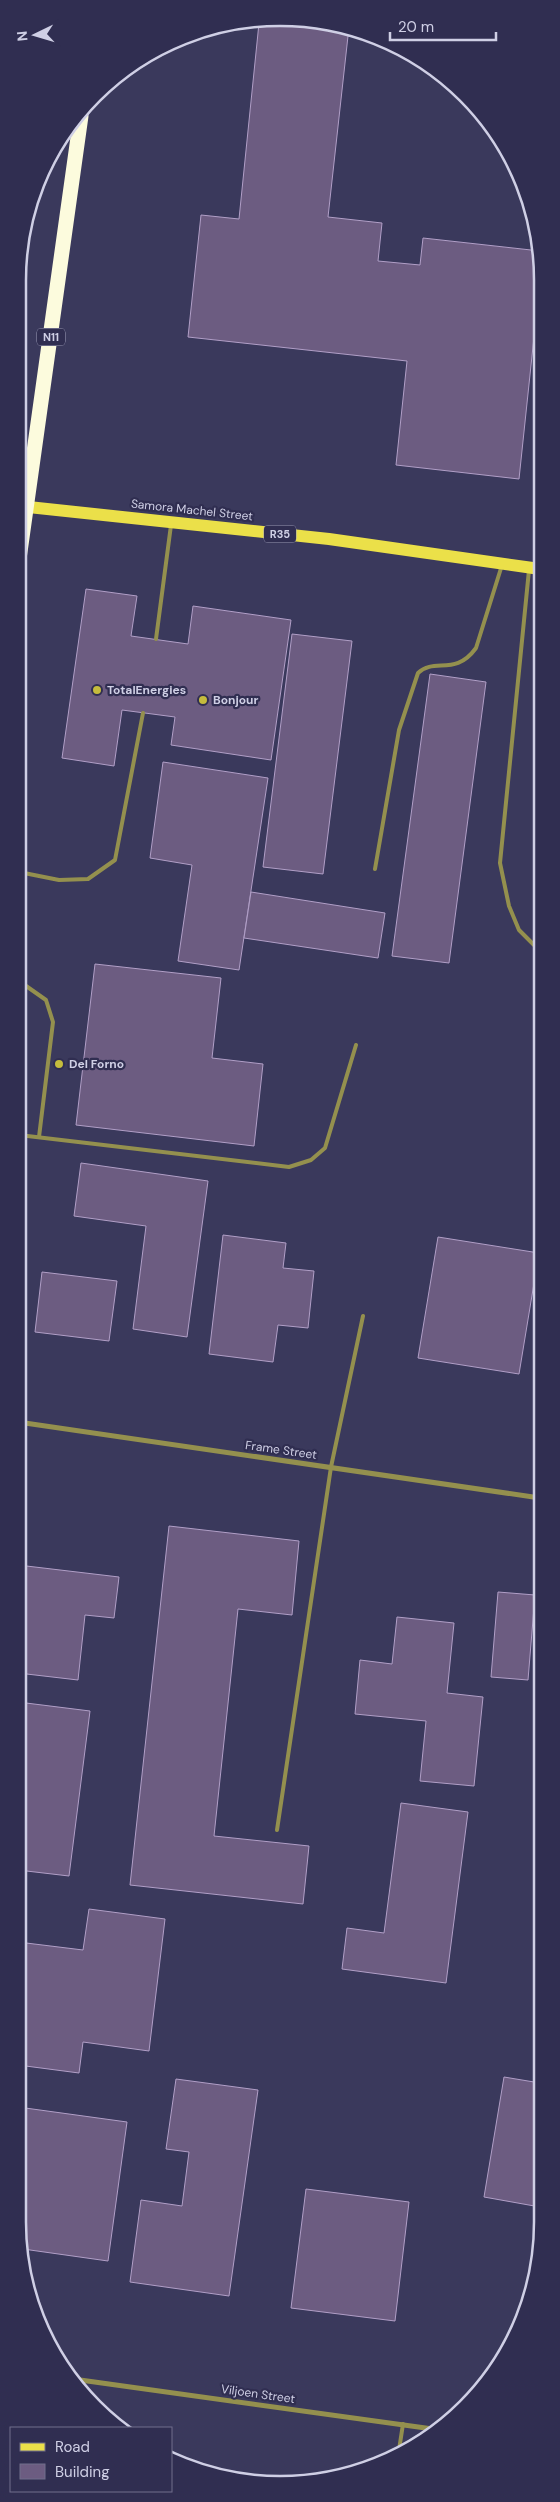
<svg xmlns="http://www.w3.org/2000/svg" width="560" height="2502" font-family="'DM Sans',sans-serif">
	<rect width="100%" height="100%" fill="#3a395c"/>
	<g fill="#6c5c81" stroke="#b19fc7">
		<polygon points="315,20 377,39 348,36 328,217 382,223 378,261 420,265 423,238 540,251 540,280 519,479 396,465 407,361 188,337 201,215 239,219 259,23"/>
		<polygon points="86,589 137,596 131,636 188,644 193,606 291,620 271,760 171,745 175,717 122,710 114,766 62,758"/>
		<polygon points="292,634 352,641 323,874 263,867"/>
		<polygon points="430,674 486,682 449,963 392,956"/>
		<polygon points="163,762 268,778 239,970 178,961 192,865 150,858"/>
		<polygon points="251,892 385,913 378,958 244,938"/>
		<polygon points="95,964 221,978 212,1058 263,1064 254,1146 76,1125"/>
		<polygon points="81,1163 208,1181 187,1337 133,1329 146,1226 74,1216"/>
		<polygon points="223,1235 286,1243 283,1268 314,1271 308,1328 278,1325 273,1362 209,1354"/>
		<polygon points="438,1237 539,1253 519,1374 418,1358"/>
		<polygon points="42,1272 117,1281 109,1341 35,1332"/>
		<polygon points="169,1526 299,1541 292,1615 238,1609 214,1836 309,1846 303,1904 130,1885"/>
		<polygon points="18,1565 119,1577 114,1618 85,1615 78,1680 18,1673"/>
		<polygon points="498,1592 535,1595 528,1680 491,1677"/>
		<polygon points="397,1617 454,1623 447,1693 483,1697 474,1786 420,1781 426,1721 355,1714 360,1660 392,1664"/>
		<polygon points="18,1702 90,1711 69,1876 18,1870"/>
		<polygon points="401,1803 468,1812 446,1983 342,1969 347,1928 384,1933"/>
		<polygon points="89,1909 165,1919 149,2051 83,2042 79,2073 18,2065 18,1942 83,1950"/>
		<polygon points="540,2027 540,2071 535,2070"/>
		<polygon points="504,2077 540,2083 540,2207 484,2197"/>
		<polygon points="176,2079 258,2090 229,2296 130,2282 141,2200 182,2206 189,2152 166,2149"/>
		<polygon points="18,2107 127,2122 108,2261 23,2249 18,2222"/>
		<polygon points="306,2189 409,2202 395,2321 291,2308"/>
	</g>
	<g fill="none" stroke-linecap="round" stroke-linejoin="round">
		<g stroke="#94904e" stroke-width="4">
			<polyline points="529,570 500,863 509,906 519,930 540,951"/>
			<polyline points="156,639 171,525"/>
			<path d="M375,869L399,730L418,673C435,657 455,677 476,648L502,565"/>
			<polyline points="19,872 59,880 88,879 115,860 143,713"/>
			<polyline points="19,981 46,1000 53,1022 39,1137"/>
			<polyline points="19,1135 289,1167 311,1160 325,1148 356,1045"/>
			<polyline points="277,1830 331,1467 363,1316"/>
			<polyline points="399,2450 403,2424"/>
		</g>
		<g stroke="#94904e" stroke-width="5">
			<polyline points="18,1422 540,1498"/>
			<polyline points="73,2379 440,2430"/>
		</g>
		<polyline stroke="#ebe049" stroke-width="12" points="19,506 329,539 540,569"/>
		<polyline stroke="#fcfbdd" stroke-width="15" points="19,559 81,116"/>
	</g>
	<g fill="#c5bc3d" stroke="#302e51" stroke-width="2">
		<circle cx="97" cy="690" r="5"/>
		<circle cx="203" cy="700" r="5"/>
		<circle cx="59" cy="1064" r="5"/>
	</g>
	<g text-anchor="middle" stroke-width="4.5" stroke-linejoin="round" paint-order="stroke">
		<g fill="#302e51" stroke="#9f9fb9" stroke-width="1">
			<rect x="37" y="328.5" width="28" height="17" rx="4"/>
			<rect x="264" y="525.5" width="32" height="17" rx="4"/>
		</g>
		<g font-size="11" font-weight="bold" fill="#cfcfe5">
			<text x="51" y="341">N11</text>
			<text x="280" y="538">R35</text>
		</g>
		<g font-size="12" fill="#cfcfe5" stroke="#302e51">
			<text transform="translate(192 510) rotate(6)" y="4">Samora Machel Street</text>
			<text transform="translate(281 1450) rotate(8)" y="4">Frame Street</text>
			<text transform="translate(258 2394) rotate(8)" y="4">Viljoen Street</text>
		</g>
		<g font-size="12" font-weight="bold" fill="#cfcfe5" stroke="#302e51" text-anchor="start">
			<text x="107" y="694">TotalEnergies</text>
			<text x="213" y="704">Bonjour</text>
			<text x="69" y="1068">Del Forno</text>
		</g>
	</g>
	<path d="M0 0H560V2502H0ZM280 26H280A254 254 0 0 1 534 280V2222A254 254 0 0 1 280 2476H280A254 254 0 0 1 26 2222V280A254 254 0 0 1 280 26Z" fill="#302e51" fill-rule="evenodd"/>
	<path fill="none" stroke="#cfcfe5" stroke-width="2.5" d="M280 26H280A254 254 0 0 1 534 280V2222A254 254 0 0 1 280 2476H280A254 254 0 0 1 26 2222V280A254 254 0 0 1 280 26Z"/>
	<rect x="10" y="2427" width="162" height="65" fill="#302e51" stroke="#706e8c"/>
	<rect x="20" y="2443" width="25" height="8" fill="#ebe049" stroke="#706e8c"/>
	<text x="55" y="2452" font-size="15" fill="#cfcfe5">Road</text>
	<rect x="20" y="2464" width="25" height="15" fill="#6c5c81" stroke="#706e8c"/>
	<text x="55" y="2477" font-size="15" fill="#cfcfe5">Building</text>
	<g transform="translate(35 35) rotate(265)" stroke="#302e51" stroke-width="4" paint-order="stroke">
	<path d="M0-4L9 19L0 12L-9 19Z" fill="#cfcfe5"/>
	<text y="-8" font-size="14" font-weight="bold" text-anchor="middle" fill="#cfcfe5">N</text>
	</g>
	<path d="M390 32v8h106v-8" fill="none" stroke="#cfcfe5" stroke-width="2.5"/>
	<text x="398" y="32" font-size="15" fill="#cfcfe5" stroke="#302e51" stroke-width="4" paint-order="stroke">20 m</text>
</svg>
